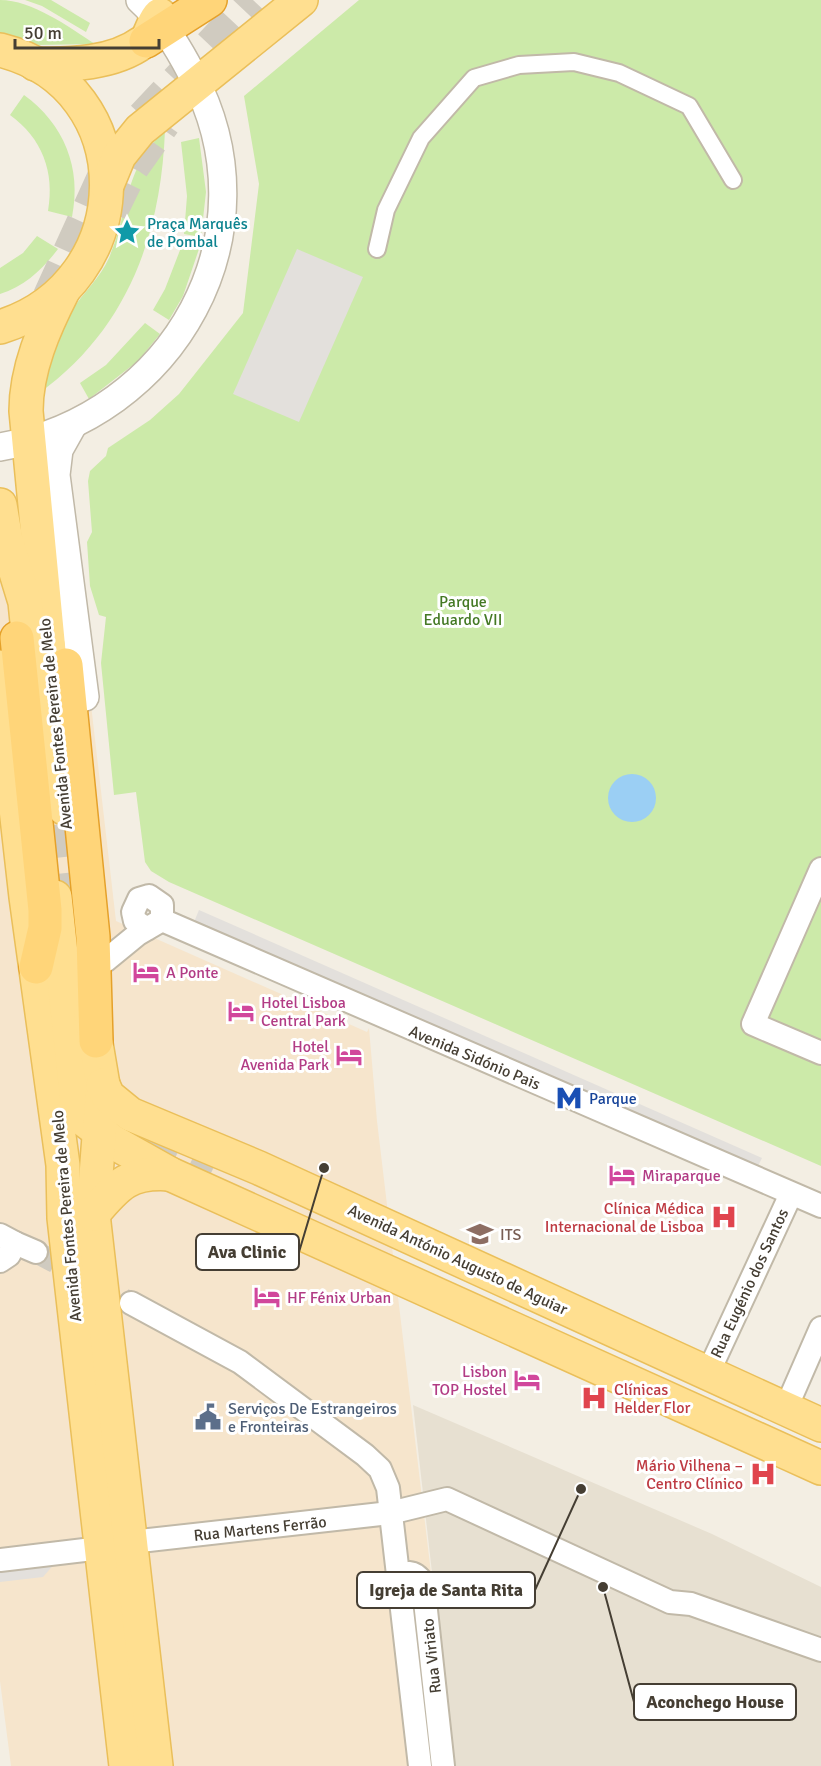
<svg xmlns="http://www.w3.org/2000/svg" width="821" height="1766" font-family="Signika,sans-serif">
	<rect width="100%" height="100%" fill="#f3eee3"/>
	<polygon fill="#e7e0d1" points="413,1405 712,1534 821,1587 821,1766 454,1766"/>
	<polygon fill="#f6e5cc" points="0,492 69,514 116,921 367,1032 369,1028 377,1121 454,1766 11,1766 0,1681"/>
	<g fill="#cceaa9">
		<path d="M0,0C32,0 69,27 95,44L39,45L0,33Z"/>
		<polygon points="25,0 51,0 90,23 86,32 42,6"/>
		<polygon points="359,0 821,0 821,1166 169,882 151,871 145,862 136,792 114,795 101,663 106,617 99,615 90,586 87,542 92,532 88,481 90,471 106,456 108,448 150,420 179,394 243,313 259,184 244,96"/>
		<path d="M24,95C64,124 82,168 72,217L48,211C55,172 42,138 10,115Z"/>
		<path d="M165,130C161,236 127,330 38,394C48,366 57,336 72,310C84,292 100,278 109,258C131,207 121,174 165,130Z"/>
		<polygon points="199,138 206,192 201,237 184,234 187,196 181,142"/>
		<path d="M37,236L58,249C42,270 25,286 0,294V268L23,253Z"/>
		<polygon points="182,245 199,249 183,296 169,320 153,310 165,289"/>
		<polygon points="145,323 160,334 138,361 89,399 80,383 106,365"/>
	</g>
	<g fill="#e3e0dc">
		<polygon points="297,249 363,277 299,422 233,394"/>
		<polygon points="199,910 762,1158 754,1174 192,927"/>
		<polygon points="55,1563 43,1577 0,1582 0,1567"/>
	</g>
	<circle fill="#9bcff4" cx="632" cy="798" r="24"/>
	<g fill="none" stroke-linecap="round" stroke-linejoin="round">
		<polyline stroke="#d0cbc0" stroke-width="22" stroke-dasharray="22 11" stroke-linecap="butt" points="36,1252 131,1303"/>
		<g stroke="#d0cbc0" stroke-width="33" stroke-dasharray="33 16" stroke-linecap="butt">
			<polyline points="143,117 253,0"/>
			<polyline points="111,212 133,167 164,123"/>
			<polyline points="49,297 103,178"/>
			<polyline points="51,776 67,928"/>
			<polyline points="104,1117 137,1137 212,1171"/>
		</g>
		<g stroke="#c1b9a8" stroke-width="20">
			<polyline id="pedestrian" points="377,249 386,210 421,138 474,78 519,65 574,62 619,73 689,106 733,180"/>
		</g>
		<g stroke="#c1b9a8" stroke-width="26">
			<g id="minor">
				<polyline points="821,869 753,1024 821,1053"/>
				<polyline points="162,920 821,1206"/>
				<polyline points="105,961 138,934 162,920 162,905 149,896 139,899 133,912 135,921 147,929"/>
				<polyline points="0,1235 15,1243 9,1255 0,1261"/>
				<polyline points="15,1243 36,1252"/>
				<polyline points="131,1303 240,1362 365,1455 380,1469 388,1488 420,1766"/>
				<polyline points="708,1373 791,1194"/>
				<polyline points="786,1408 821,1328"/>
				<polyline points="131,1542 390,1513 447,1499 670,1602 691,1604 821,1650"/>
				<polyline points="0,1560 101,1548"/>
				<path d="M398,1584C403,1568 415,1571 423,1583L443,1766"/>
			</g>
		</g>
		<g stroke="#c1b9a8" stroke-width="30">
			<g id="tertiary">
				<polyline points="73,425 59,450 56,475 85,697"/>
				<path d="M0,447C174,417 278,234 192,74C178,47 162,20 140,0"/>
			</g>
		</g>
		<g stroke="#eabf5a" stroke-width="36">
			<g id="primary">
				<path d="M0,50C144,86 140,284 0,327"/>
				<path d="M35,64C70,65 113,64 143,42C152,36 152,22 160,15"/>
				<polyline points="107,185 119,156 140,130 301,0"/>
				<path d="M63,291C44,328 26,369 26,411L64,808"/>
				<polyline points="0,505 6,540 25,602 27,622"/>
				<polyline points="0,667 26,897 63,1165 64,1218 126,1766"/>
				<polyline points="55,897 77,1102 83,1119 113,1142 170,1174 821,1468"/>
				<polyline points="91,1014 103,1085 93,1214 156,1766"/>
				<polyline points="103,1085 108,1096 130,1114 259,1168 821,1425"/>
				<path d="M93,1214C118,1184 130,1171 170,1174"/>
			</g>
		</g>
		<g stroke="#e5a12a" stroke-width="36">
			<g id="trunk">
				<polyline points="146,41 210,0"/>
				<polyline points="17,638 45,910 45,928 36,967"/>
				<polyline points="66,665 93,937 96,1041"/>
			</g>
		</g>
		<use href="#pedestrian" stroke="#fff" stroke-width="16"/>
		<use href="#minor" stroke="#fff" stroke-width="22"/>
		<use href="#tertiary" stroke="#fff" stroke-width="27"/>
		<use href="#primary" stroke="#ffdf90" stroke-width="33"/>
		<use href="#trunk" stroke="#ffd579" stroke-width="33"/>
	</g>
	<defs>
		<g id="sight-bare" transform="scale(2.07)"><path d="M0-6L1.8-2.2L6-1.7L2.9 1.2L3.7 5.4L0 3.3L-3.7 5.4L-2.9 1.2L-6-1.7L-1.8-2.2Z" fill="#0f9aa8" stroke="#fff" stroke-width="2.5" paint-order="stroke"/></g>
		<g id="hotel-bare" transform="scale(2.07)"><path d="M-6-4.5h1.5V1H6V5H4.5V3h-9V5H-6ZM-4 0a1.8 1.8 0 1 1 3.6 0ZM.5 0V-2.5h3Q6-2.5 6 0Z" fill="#d1479c" stroke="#fff" stroke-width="2.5" paint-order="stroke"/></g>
		<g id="metro-bare" transform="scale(2.07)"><path d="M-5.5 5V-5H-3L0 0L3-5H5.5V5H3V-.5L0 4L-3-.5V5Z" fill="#1a4fb4" stroke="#fff" stroke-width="2.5" paint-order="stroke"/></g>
		<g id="hospital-bare" transform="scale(2.07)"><path d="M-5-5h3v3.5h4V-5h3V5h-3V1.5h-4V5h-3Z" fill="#e0444e" stroke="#fff" stroke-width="2.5" paint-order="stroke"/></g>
		<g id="university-bare" transform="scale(2.07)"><path d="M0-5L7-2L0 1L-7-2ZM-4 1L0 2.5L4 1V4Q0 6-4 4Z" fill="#8d6e63" stroke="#fff" stroke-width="2.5" paint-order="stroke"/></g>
		<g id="civic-bare" transform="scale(2.07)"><path d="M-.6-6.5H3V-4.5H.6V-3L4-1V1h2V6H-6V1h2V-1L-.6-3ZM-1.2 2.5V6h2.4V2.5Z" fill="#5c6f8a" stroke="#fff" stroke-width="2.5" paint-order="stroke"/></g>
	</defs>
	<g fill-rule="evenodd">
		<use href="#sight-bare" x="127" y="232"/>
		<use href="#hotel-bare" x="146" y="972"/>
		<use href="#hotel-bare" x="241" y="1011"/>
		<use href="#hotel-bare" x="349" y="1055"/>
		<use href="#metro-bare" x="569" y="1098"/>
		<use href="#hotel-bare" x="622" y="1175"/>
		<use href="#hospital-bare" x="724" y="1217"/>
		<use href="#university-bare" x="480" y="1234"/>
		<use href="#hotel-bare" x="267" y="1297"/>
		<use href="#hotel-bare" x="527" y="1380"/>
		<use href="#hospital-bare" x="594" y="1398"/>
		<use href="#civic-bare" x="208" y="1417"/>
		<use href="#hospital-bare" x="763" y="1474"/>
	</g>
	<g text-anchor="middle" stroke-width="6" stroke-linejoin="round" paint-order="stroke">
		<g font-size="16" fill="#0d838f" stroke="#fff" text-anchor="start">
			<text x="147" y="229">Praça Marquês<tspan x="147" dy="18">de Pombal</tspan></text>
		</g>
		<g font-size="16" fill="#447924" stroke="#fff">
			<text x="463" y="607">Parque<tspan x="463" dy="18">Eduardo VII</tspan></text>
		</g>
		<g font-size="16" fill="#453e33" stroke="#fff">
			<text transform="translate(55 724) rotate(-96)" y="6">Avenida Fontes Pereira de Melo</text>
			<text transform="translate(475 1057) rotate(23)" y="6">Avenida Sidónio Pais</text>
			<text transform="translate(66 1216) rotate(-95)" y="6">Avenida Fontes Pereira de Melo</text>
			<text transform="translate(458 1259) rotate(25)" y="6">Avenida António Augusto de Aguiar</text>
			<text transform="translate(749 1283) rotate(-65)" y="6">Rua Eugénio dos Santos</text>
			<text transform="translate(260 1528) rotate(-6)" y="6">Rua Martens Ferrão</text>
			<text transform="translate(431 1656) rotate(-96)" y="6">Rua Viriato</text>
		</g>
		<g font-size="16" fill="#b23c85" stroke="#fff" text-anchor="start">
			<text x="166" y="978">A Ponte</text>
			<text x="261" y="1008">Hotel Lisboa<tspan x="261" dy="18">Central Park</tspan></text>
			<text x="329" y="1052" text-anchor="end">Hotel<tspan x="329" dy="18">Avenida Park</tspan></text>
			<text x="642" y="1181">Miraparque</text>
			<text x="287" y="1303">HF Fénix Urban</text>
			<text x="507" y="1377" text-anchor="end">Lisbon<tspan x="507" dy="18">TOP Hostel</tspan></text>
		</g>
		<g font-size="16" fill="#164399" stroke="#fff" text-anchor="start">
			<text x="589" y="1104">Parque</text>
		</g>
		<g font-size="16" fill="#be3a42" stroke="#fff" text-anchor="end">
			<text x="704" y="1214">Clínica Médica<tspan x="704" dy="18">Internacional de Lisboa</tspan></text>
			<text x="614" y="1395" text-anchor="start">Clínicas<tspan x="614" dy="18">Helder Flor</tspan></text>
			<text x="743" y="1471">Mário Vilhena –<tspan x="743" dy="18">Centro Clínico</tspan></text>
		</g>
		<g font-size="16" fill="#785e54" stroke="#fff" text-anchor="start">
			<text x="500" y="1240">ITS</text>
		</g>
		<g font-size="16" fill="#4e5e75" stroke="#fff" text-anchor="start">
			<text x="228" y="1414">Serviços De Estrangeiros<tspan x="228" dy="18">e Fronteiras</tspan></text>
		</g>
	</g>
	<path fill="none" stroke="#453e33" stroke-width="2" d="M324 1168L299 1252M581 1489L535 1590M603 1587L634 1702"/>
	<g fill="#453e33" stroke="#fff" stroke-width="2">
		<circle cx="324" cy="1168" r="6"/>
		<circle cx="581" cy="1489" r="6"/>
		<circle cx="603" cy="1587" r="6"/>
	</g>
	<g fill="#fff" stroke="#453e33" stroke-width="2">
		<rect x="196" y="1234" width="103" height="36" rx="6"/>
		<rect x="357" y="1572" width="178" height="36" rx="6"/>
		<rect x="634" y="1684" width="162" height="36" rx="6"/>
	</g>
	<g font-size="18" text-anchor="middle" font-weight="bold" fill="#453e33">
		<text x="247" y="1258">Ava Clinic</text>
		<text x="446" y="1596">Igreja de Santa Rita</text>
		<text x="715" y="1708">Aconchego House</text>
	</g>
	<path d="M15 39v9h144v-9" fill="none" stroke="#453e33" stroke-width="3"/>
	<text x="24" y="39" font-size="18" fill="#453e33" stroke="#ffffff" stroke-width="4.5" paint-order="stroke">50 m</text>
</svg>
